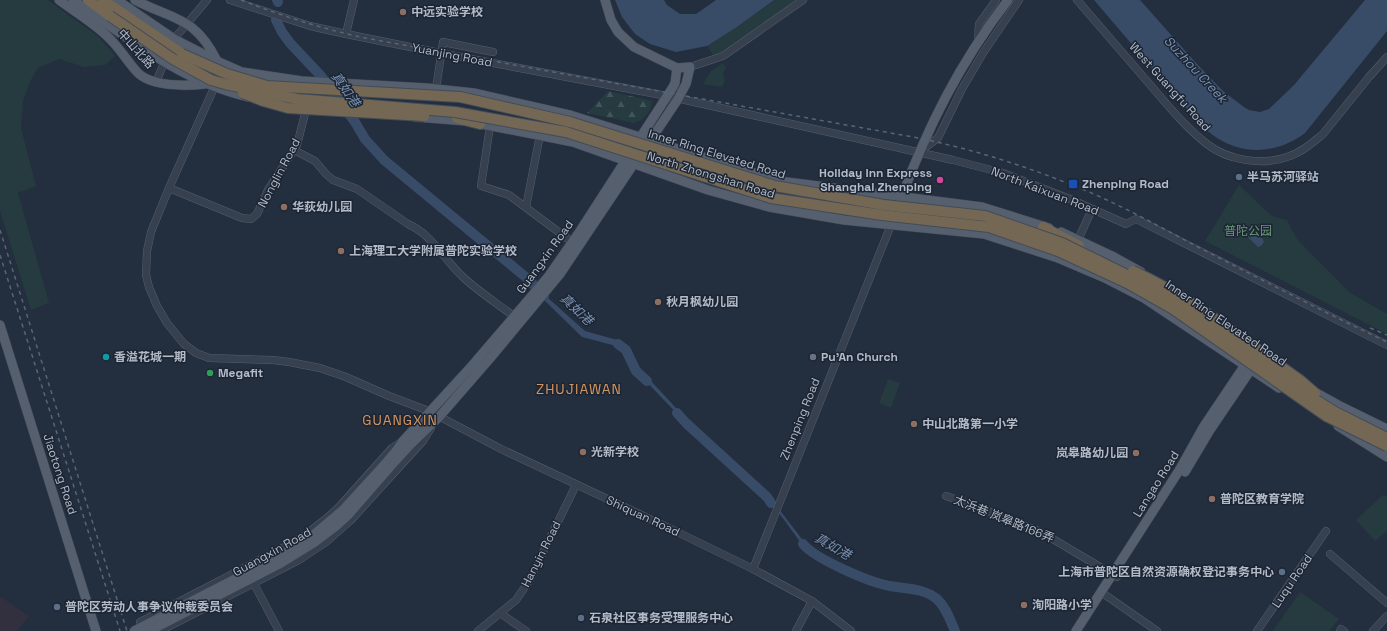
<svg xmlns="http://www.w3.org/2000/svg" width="1387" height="631" font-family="'Space Grotesk','Noto Sans SC',sans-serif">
	<defs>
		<pattern id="forest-firs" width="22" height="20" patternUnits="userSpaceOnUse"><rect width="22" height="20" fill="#253b3f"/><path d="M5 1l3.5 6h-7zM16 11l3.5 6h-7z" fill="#425559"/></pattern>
	</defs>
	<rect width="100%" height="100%" fill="#232e3e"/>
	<polygon fill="#322f3f" points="0,596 29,616 17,631 0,631"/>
	<path fill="url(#forest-firs)" d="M608,91L653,101C650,112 645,119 634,123L587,113Z"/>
	<g fill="#253b3f">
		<polygon points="0,0 48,0 99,37 115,56 105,65 84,67 59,59 38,68 31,80 23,101 21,128 36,186 18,193 49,303 31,310 0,211"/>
		<polygon points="774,0 798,0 715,58 707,46 737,27"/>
		<polygon points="723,63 726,68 723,73 725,81 722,87 703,84 710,72"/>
		<polygon points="1239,185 1272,216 1287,220 1297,239 1349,292 1387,314 1387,334 1205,241"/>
		<polygon points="888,379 900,383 891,408 879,403"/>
		<polygon points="1383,495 1387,497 1387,531 1375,541 1356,520"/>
		<polygon points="1300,592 1339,619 1329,631 1273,631"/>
	</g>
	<g fill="#384b67">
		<polygon points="615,0 664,0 667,5 680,14 696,14 716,0 774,0 737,27 707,46 676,52 650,44 635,34 622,17"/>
		<path d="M1094,0H1140L1197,64L1223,91L1244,107L1249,110L1260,112L1269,109L1294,85L1365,0H1387V31L1305,133C1279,153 1245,156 1217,138C1211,134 1204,128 1198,122Z"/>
		<path d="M1245,228C1255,227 1260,233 1264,242L1261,246L1258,247L1247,236Z"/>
		<polygon points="547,297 585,331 621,341 630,348 640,369 688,421 765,491 812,552 825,560 856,574 866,575 896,583 915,586 934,591 949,610 957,631 953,631 947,612 932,594 855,577 824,562 806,550 782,517 763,494 686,423 638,373 628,354 616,346 582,337 545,301"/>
	</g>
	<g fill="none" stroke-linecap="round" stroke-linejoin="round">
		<g stroke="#384b67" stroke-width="10">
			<polyline points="277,0 278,2"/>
			<polyline points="276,20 282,32 290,43 321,76 355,122 365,139 384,160 528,279 544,296"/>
			<polyline points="618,344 626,350 636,371 647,381"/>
			<polyline points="677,413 686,423 767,497 771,503"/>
			<path d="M803,544C815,559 871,583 890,586C907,589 923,588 937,599C946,607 950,620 955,631"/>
		</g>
		<g stroke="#555e6c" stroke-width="8">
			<g id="minor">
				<polyline points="230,0 310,26 346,34 440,53 667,96 953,160 1003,173 1070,199 1126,224 1136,219 1387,345"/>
				<path d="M1077,0C1100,27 1123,53 1146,80C1165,102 1184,126 1207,144C1227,160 1262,166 1287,157C1301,153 1312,143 1323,134L1369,77L1387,57"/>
				<polyline points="346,34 354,0"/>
				<polyline points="174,39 207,0"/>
				<polyline points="978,40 979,24 996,0"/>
				<polyline points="690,67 723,56 803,0"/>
				<polyline points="223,68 169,188 151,232 147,251 146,275 149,287 157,306 167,323 184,344 196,353 209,358 273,360 289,362 320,368 346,377 389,396 429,411 501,449 667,527 753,569 812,601 851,631"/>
				<polyline points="156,82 164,63"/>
				<polyline points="436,89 443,42 493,52"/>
				<polyline points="490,126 481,186 509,195 572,242"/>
				<path d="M294,150L315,161L326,174L333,180L357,189L408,224C433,235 444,260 463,277C479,292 498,304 515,317"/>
				<polyline points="919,152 938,138 962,89 983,53 1019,0"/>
				<polyline points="169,188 242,218 251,219 257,214 268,190 297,145 307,106"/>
				<polyline points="526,207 540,135"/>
				<polyline points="1078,240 1092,209"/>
				<polyline points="946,496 980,508 1041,532 1117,577"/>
				<polyline points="1330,554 1387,603"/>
				<polyline points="753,569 891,225"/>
				<polyline points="252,580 279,631"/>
				<polyline points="1101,592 1157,631"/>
				<polyline points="500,613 526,631"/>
				<polyline points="144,631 140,622 290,544 304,536 327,518 339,507 392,448 401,442"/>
				<polyline points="160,631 299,560 326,542 351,520 423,441 431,428"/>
				<polyline points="478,631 516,600 529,581 576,485"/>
				<polyline points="796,631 812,601"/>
				<polyline points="1257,631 1326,531"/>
				<polyline points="1340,631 1341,629 1344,631"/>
				<polyline points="1373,631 1387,616"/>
			</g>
		</g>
		<g stroke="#404957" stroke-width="10">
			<g id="major">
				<path d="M59,0C75,12 94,23 108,37C119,47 127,61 137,72C151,87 186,86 205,84"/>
				<path d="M73,0C128,38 182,82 249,97"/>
				<polyline points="117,0 174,39 217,61 242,72 302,81 427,88 474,93 570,115 779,181 982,207 1049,228"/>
				<path d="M135,0C173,20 195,16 217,61"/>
				<polyline points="605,0 611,20 618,32 634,47 677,68 690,67 686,84 678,99 648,144"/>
				<polyline points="416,117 466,121 573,142 708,190 769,207 844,220 984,234 1058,258 1105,278 1144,298 1279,388"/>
				<path d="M900,201C928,126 959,64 1008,0"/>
				<polyline points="1061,232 1112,256 1141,272"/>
				<polyline points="0,325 96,631"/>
				<polyline points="1309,389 1338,405 1387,429"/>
				<polyline points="1338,426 1387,457"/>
				<polyline points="385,464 396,451 403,441 470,368 548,277 580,231 673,87 675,83 677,68"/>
				<polyline points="389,468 411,444 439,417 492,356 560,274 637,159"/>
				<polyline points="1185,472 1210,430 1254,365"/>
				<polyline points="1076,631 1180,469 1204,426 1247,362"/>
			</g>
		</g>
		<g stroke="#424b59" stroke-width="12">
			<g id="highway">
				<polyline points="88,0 110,16"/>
				<polyline points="103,0 182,54"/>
				<polyline points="457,118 480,124"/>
				<polyline points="1043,227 1079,246"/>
			</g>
		</g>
		<use href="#minor" stroke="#37404e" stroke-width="7"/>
		<use href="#major" stroke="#555f6e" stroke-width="9"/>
		<use href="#highway" stroke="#746854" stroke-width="10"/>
		<g stroke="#596475" stroke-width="1.5" stroke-dasharray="4 4" stroke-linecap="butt">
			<path d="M241,0C282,16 323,29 365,38L913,137C968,148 1020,164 1072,185C1116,202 1158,226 1200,248C1262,280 1324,312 1387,342"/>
			<polyline points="0,230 127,631"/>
			<polyline points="0,255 120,631"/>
			<polyline points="1370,328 1387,335"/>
		</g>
		<g stroke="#404957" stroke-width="10" stroke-linecap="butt">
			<g id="major-bridge">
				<polyline points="134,631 278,557 311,537 343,510 385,464"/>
				<polyline points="149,631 281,563 315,542 336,526 348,515 389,468"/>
			</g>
		</g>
		<g stroke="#424b59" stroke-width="12" stroke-linecap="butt">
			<g id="highway-bridge">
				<polyline points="110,16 173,59 211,80 225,84 297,99 455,112 566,132 771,198 882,215 989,227 1058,251 1127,283 1173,309 1326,416 1387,446"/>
				<polyline points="182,54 227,74 267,86 460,97 570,122 775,186 884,205 985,216 1062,243 1131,277 1175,301 1223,334 1297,388 1335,412 1387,438"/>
				<polyline points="243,93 263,101 288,108 424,116"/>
				<path d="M1133,271C1193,298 1246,342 1300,380L1315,393"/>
			</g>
		</g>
		<use href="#major-bridge" stroke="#555f6e" stroke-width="9"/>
		<use href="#highway-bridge" stroke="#746854" stroke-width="10"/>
	</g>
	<g fill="#8d6e63" stroke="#1c2533" stroke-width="1.5">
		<circle cx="403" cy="12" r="4"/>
		<circle cx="284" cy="207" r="4"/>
		<circle cx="341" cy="251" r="4"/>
		<circle cx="658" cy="302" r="4"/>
		<circle cx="914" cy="424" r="4"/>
		<circle cx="583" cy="452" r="4"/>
		<circle cx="1136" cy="453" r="4"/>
		<circle cx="1212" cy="499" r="4"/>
		<circle cx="1024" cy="605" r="4"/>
	</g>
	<g fill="#5c6f8a" stroke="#1c2533" stroke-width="1.5">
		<circle cx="1239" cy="177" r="4"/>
		<circle cx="1282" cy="572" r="4"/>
		<circle cx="57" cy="607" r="4"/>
		<circle cx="581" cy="618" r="4"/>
	</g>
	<circle fill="#d1479c" stroke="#1c2533" stroke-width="1.5" cx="940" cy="180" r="4"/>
	<rect fill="#1a4fb4" stroke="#1c2533" stroke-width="1.5" x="1068" y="179" width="10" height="10" rx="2"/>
	<circle fill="#0f9aa8" stroke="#1c2533" stroke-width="1.5" cx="106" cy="357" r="4"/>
	<circle fill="#6b7280" stroke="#1c2533" stroke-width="1.5" cx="813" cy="357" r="4"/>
	<circle fill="#2e9e5b" stroke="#1c2533" stroke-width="1.5" cx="210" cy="373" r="4"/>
	<g text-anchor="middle" stroke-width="3" stroke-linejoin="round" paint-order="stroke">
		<g font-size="12" font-weight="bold" fill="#b3bbc9" stroke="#1c2533" text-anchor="start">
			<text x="411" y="16">中远实验学校</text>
			<text x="932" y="177" text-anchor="end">Holiday Inn Express<tspan x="932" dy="14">Shanghai Zhenping</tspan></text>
			<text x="1247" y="181">半马苏河驿站</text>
			<text x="1082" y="188">Zhenping Road</text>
			<text x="292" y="211">华荻幼儿园</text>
			<text x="349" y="255">上海理工大学附属普陀实验学校</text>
			<text x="666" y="306">秋月枫幼儿园</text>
			<text x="114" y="361">香溢花城一期</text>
			<text x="821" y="361">Pu'An Church</text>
			<text x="218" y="377">Megafit</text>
			<text x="922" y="428">中山北路第一小学</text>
			<text x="591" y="456">光新学校</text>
			<text x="1128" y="457" text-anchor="end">岚皋路幼儿园</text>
			<text x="1220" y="503">普陀区教育学院</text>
			<text x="1274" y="576" text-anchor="end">上海市普陀区自然资源确权登记事务中心</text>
			<text x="1032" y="609">洵阳路小学</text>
			<text x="65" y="611">普陀区劳动人事争议仲裁委员会</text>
			<text x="589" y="622">石泉社区事务受理服务中心</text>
		</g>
		<g font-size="12" fill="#b3bbc9" stroke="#1c2533">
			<text transform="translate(136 49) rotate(48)" y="4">中山北路</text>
			<text transform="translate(452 55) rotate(11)" y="4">Yuanjing Road</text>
			<text transform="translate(1170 87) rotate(48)" y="4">West Guangfu Road</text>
			<text transform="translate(717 154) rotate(17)" y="4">Inner Ring Elevated Road</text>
			<text transform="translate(279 173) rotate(-62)" y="4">Nonglin Road</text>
			<text transform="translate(711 175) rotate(17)" y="4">North Zhongshan Road</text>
			<text transform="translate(1045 191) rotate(21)" y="4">North Kaixuan Road</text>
			<text transform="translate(545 257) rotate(-54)" y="4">Guangxin Road</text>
			<text transform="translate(1226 323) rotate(34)" y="4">Inner Ring Elevated Road</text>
			<text transform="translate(800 419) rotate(-68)" y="4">Zhenping Road</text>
			<text transform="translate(60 474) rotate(72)" y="4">Jiaotong Road</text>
			<text transform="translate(1156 484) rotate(-58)" y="4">Langao Road</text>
			<text transform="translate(643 516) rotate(25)" y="4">Shiquan Road</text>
			<text transform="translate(1004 519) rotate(22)" y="4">太浜巷 岚皋路166弄</text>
			<text transform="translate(272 552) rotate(-29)" y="4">Guangxin Road</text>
			<text transform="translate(541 554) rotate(-63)" y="4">Hanyin Road</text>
			<text transform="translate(1292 581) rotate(-56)" y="4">Luqu Road</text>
		</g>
		<g font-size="12" fill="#6a9a76" stroke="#1c2533">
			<text x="1248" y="235">普陀公园</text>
		</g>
		<g font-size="13" font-style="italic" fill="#7b91b1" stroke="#1c2533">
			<text transform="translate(1196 69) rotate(47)" y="5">Suzhou Creek</text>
			<text transform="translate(346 89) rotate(55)" y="5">真如港</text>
			<text transform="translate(577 309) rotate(43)" y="5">真如港</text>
			<text transform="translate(833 546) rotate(30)" y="5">真如港</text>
		</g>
		<g font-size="14" letter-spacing="1" fill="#d69661" stroke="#1c2533">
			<text x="579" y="394">ZHUJIAWAN</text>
			<text x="400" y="425">GUANGXIN</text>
		</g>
	</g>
</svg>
